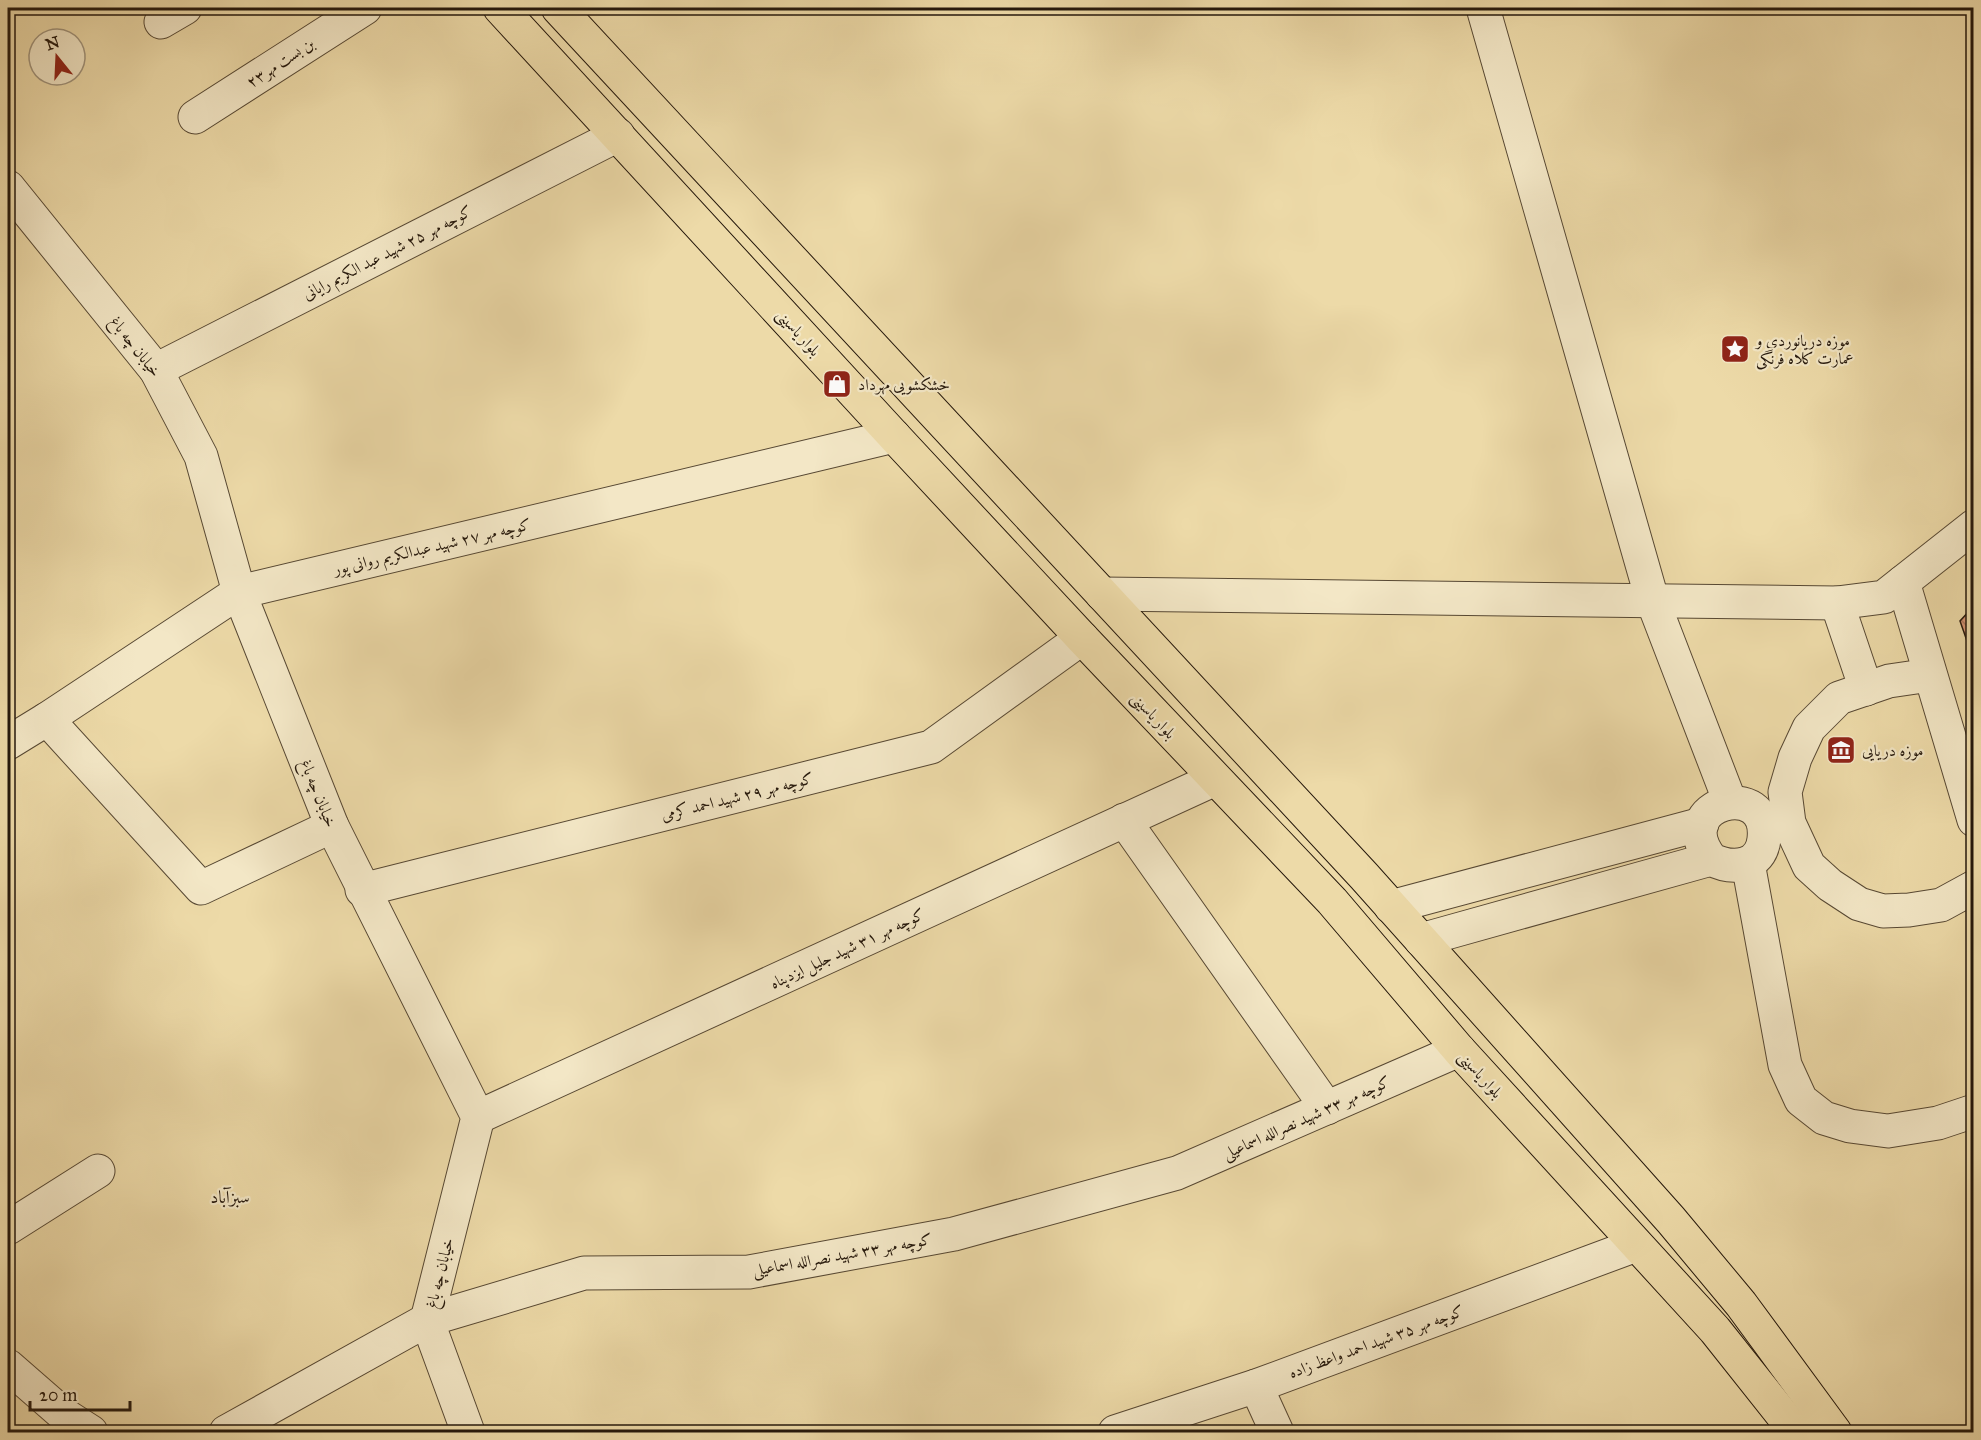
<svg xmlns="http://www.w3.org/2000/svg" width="1981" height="1440" font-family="'IM FELL Great Primer',Amiri,serif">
	<defs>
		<pattern id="building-back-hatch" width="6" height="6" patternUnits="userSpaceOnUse" patternTransform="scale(1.5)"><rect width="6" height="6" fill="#d79575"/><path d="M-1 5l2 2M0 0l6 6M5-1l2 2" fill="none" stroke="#ae795e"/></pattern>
	</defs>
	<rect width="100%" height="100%" fill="#eddaa8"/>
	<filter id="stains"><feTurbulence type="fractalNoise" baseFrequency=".00333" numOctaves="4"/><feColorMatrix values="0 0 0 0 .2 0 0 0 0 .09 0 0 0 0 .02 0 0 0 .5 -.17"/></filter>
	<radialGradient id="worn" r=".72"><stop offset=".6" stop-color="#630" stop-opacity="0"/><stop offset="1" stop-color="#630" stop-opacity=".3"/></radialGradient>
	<polygon fill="url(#building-back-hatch)" stroke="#25180c" stroke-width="1.5" points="1974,606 1974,661 1960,621"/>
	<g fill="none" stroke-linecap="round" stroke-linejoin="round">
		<g stroke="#574833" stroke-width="35">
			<g id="minor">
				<polyline points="1483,8 1652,599 1730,802"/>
				<polyline points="161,22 185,8"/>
				<polyline points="195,117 365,8"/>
				<polyline points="8,187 156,370 201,456 239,592 332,826 478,1117 427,1320 468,1432"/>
				<polyline points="156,370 618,135"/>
				<polyline points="1903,582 1974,820"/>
				<polyline points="1102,594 1837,603 1884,597 1974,526"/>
				<polyline points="1837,603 1866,689"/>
				<polyline points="1930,675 1889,681 1839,698 1809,728 1795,758 1785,792 1789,823 1809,866 1830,885 1859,904 1883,911 1909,910 1941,905 1974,887"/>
				<polyline points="47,719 201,888 332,826"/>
				<polyline points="8,743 47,719 239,592 894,436"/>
				<polyline points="1124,820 1327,1108"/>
				<polyline points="1748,863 1785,1065 1801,1100 1824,1118 1850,1126 1888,1131 1938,1123 1974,1111"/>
				<polyline points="362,890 931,747 1082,638"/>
				<polyline points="1391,907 1702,824"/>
				<path d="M1421,940L1711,859C1732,870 1761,868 1764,839C1771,777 1667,802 1711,859"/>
				<polyline points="478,1117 1215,779"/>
				<polyline points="8,1228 98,1171"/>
				<polyline points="8,1366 63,1414 91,1432"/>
				<polyline points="1256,1386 1277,1432"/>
				<polyline points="226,1432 427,1320 584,1273 749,1272 954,1234 1177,1173 1459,1050"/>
				<polyline points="1115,1432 1256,1386 1636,1245"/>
			</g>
		</g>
		<g stroke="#25180c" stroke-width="35">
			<g id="major">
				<polyline points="500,8 894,436 1082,638 1332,901 1459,1050 1715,1330 1796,1432"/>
				<polyline points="558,8 1364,876 1671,1220 1741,1304 1835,1432"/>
			</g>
		</g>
		<use href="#minor" stroke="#f3e7c6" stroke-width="33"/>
		<use href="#major" stroke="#eddaa8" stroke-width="33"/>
	</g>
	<defs>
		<g id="sight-square" transform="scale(1.5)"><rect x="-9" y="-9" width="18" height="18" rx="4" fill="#8f2418" stroke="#f3e7c6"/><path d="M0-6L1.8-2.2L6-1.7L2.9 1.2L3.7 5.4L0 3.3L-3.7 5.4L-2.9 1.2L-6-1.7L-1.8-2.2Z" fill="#fff"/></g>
		<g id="shop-square" transform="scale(1.5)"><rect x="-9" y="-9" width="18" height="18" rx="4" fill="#8f2418" stroke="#f3e7c6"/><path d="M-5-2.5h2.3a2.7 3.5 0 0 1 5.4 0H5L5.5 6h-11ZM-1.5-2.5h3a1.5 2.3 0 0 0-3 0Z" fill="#fff"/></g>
		<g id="museum-square" transform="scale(1.5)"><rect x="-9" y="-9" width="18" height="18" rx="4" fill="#8f2418" stroke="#f3e7c6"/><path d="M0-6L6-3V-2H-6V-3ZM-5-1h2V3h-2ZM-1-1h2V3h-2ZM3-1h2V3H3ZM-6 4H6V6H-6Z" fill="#fff"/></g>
	</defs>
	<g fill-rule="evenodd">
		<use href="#sight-square" x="1735" y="349"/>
		<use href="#shop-square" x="837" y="384"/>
		<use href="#museum-square" x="1841" y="750"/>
	</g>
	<g text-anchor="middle" stroke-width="4.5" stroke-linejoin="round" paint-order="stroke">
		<g font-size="16" fill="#25180c" stroke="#f3e7c6">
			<text transform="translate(280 62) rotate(-33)" y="6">بن بست مهر۲۳</text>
			<text transform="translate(387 252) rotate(-27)" y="6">کوچه مهر ۲۵ شهید عبد الکریم رایانی</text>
			<text transform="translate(799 332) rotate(48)" y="6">بلوار یاسینی</text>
			<text transform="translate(136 346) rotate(52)" y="6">خیابان چه باغ</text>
			<text transform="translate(432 546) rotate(-13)" y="6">کوچه مهر ۲۷ شهید عبدالکریم روانی پور</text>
			<text transform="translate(1154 715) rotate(47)" y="6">بلوار یاسینی</text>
			<text transform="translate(319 793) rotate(68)" y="6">خیابان چه باغ</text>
			<text transform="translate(737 796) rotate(-14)" y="6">کوچه مهر ۲۹ شهید احمد کرمی</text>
			<text transform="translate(847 948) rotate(-25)" y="6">کوچه مهر ۳۱ شهید جلیل ایزدپناه</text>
			<text transform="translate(1481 1074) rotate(48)" y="6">بلوار یاسینی</text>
			<text transform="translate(1306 1117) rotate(-24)" y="6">کوچه مهر ۳۳ شهید نصرالله اسماعیلی</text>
			<text transform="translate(842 1254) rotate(-10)" y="6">کوچه مهر ۳۳ شهید نصرالله اسماعیلی</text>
			<text transform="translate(439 1273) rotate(-76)" y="6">خیابان چه باغ</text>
			<text transform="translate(1376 1341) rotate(-20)" y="6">کوچه مهر ۳۵ شهید احمد واعظ زاده</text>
		</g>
		<g font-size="16" fill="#25180c" stroke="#f3e7c6" text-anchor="start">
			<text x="1756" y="346">موزه دریانوردی و<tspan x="1756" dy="18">عمارت کلاه فرنگی</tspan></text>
			<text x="858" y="390">خشکشویی مهرداد</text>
			<text x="1862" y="756">موزه دریایی</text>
		</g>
		<g font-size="18" fill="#25180c" stroke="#f3e7c6">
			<text x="230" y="1203">سبزآباد</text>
		</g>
	</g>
	<rect width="1981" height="1440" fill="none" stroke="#eddaa8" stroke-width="30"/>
	<rect x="9" y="9" width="1963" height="1422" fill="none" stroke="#25180c" stroke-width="3"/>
	<rect x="15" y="15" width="1951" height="1410" fill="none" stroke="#25180c" stroke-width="1.5"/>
	<g transform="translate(57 57) rotate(342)"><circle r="28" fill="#f3e7c6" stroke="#a1947c" stroke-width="1.5"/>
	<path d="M0-4.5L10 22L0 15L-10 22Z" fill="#8f2418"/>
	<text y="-9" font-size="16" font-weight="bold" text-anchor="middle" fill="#25180c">N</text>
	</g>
	<path d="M30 1401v9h100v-9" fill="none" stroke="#25180c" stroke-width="3"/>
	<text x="39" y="1401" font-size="18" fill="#25180c" stroke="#f3e7c6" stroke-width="4.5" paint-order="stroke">20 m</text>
	<rect width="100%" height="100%" filter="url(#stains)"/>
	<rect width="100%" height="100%" fill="url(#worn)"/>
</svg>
